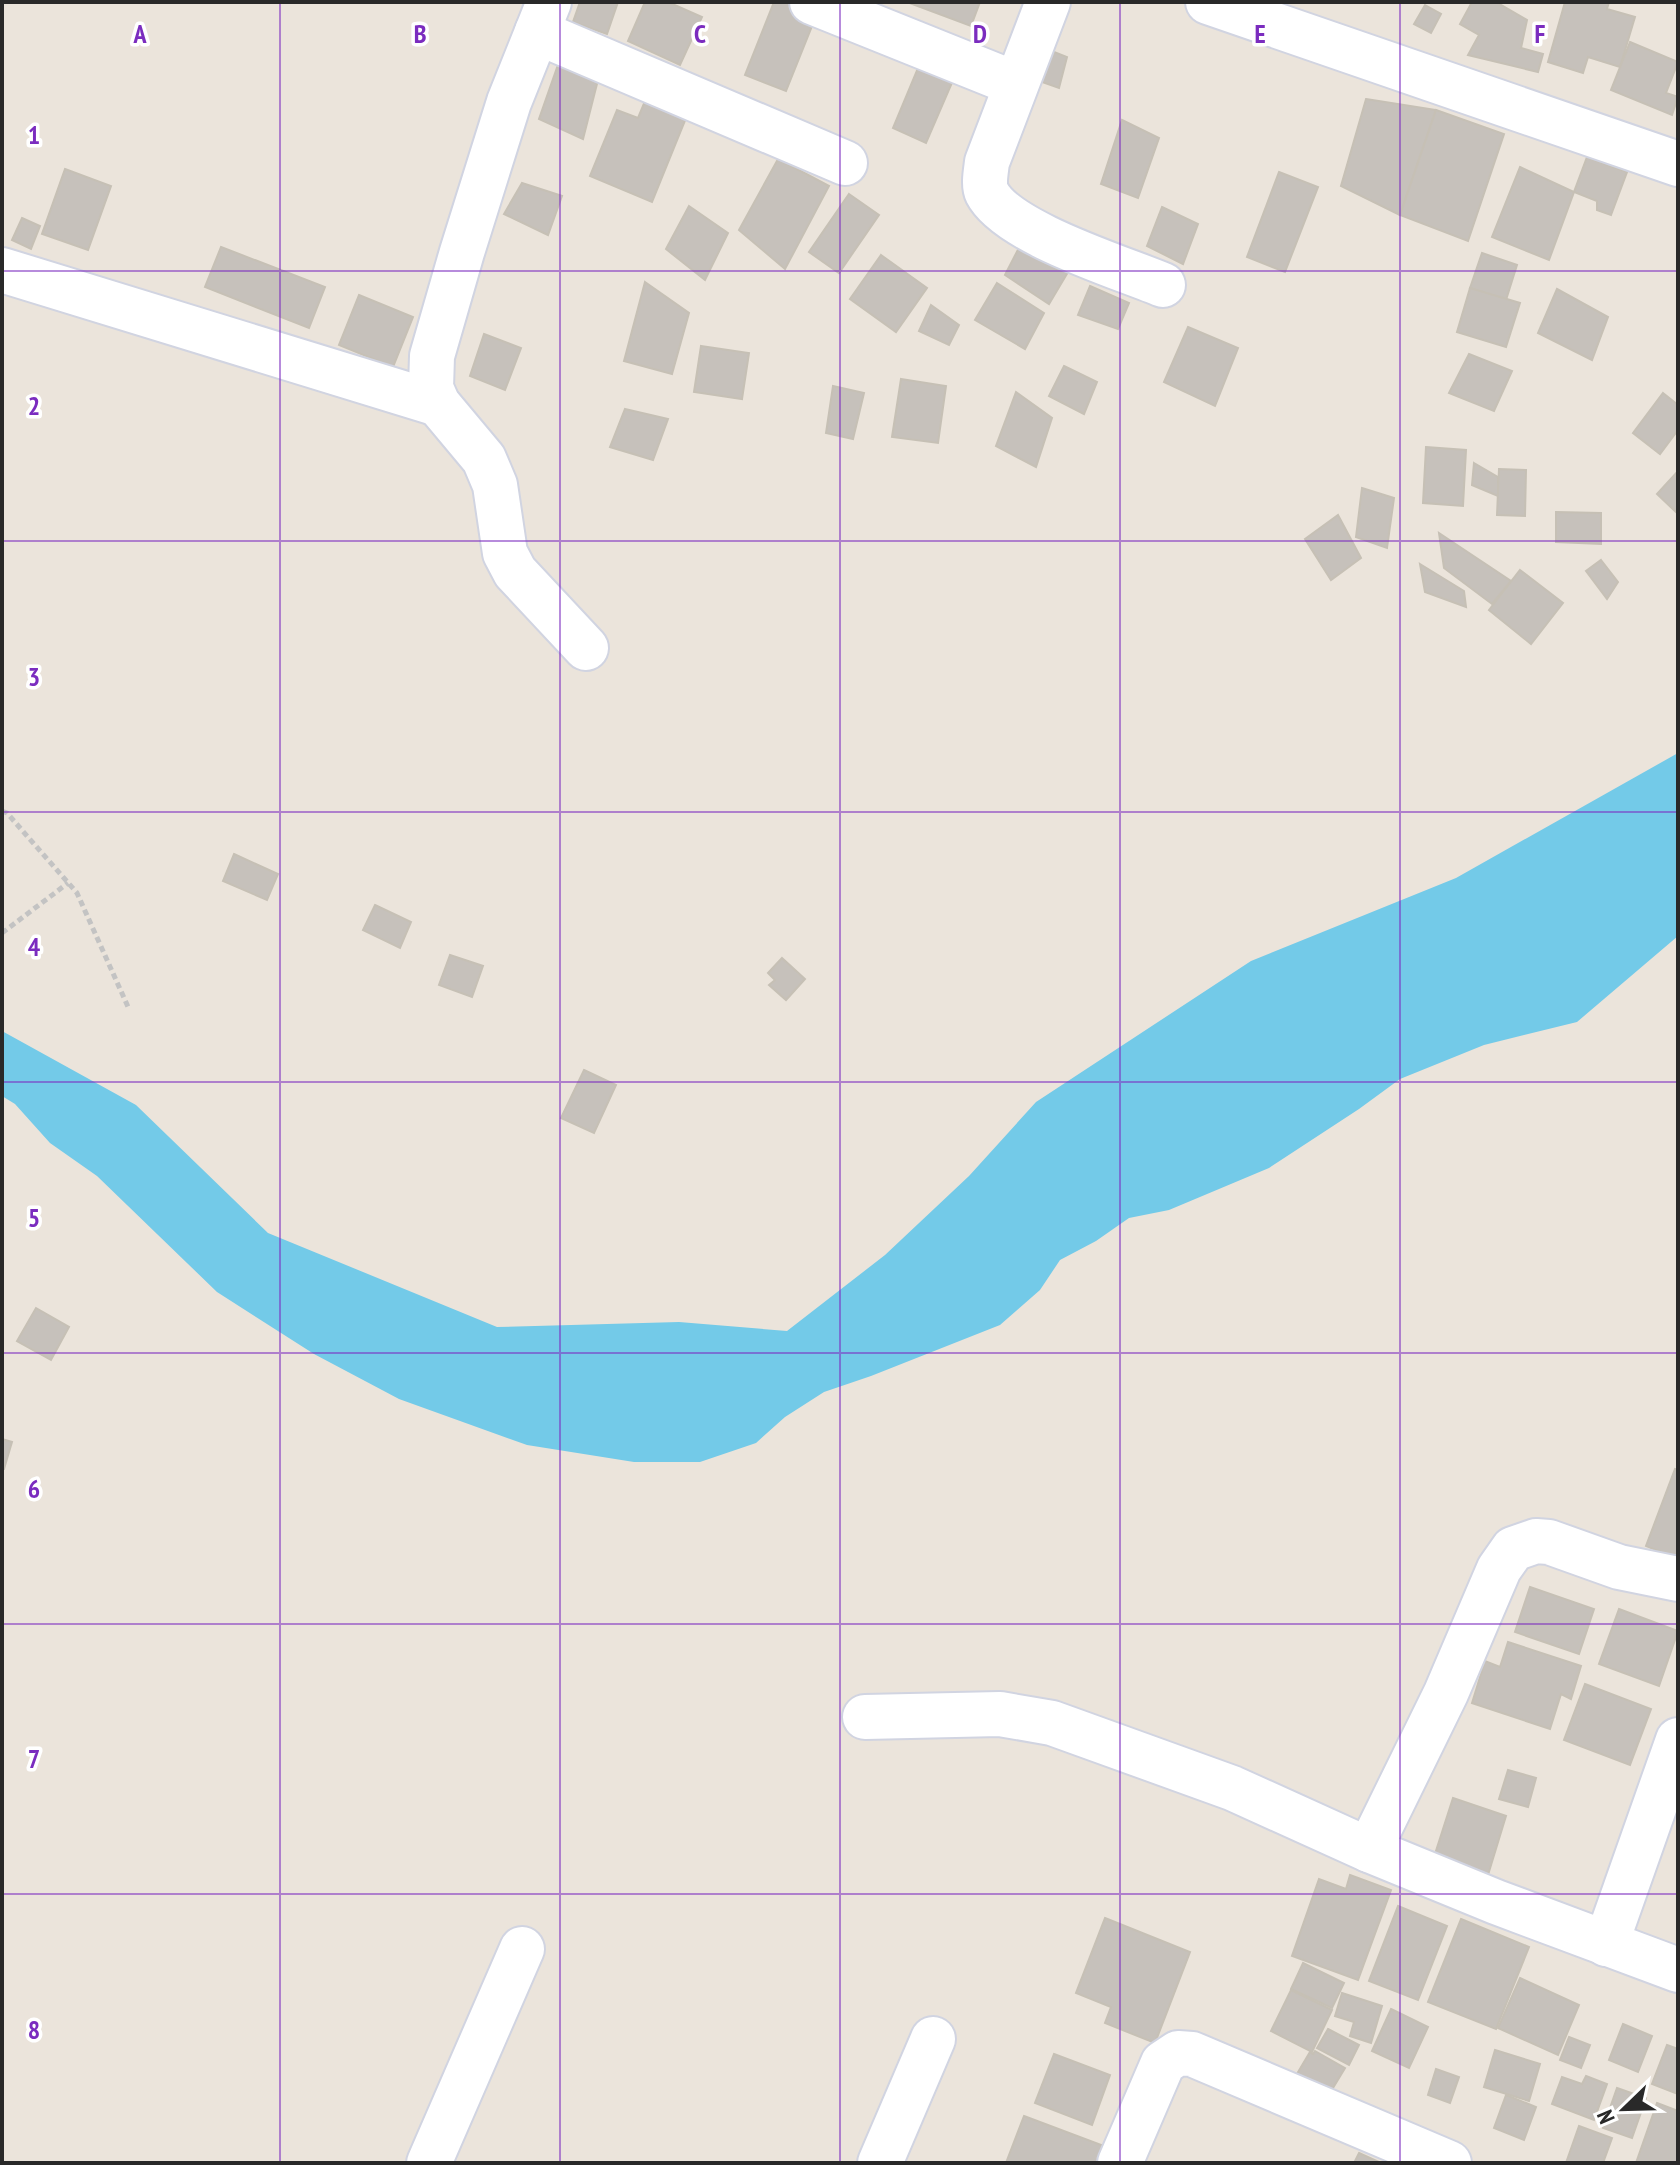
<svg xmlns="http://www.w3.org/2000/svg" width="1680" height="2165" font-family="'PT Sans Narrow',sans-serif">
	<rect width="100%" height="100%" fill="#ebe4db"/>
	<polygon fill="#73cae8" points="1678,753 1678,936 1577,1022 1484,1045 1400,1079 1359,1109 1269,1168 1169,1210 1129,1218 1096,1241 1060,1260 1040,1290 1000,1325 871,1376 824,1392 785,1417 756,1443 700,1462 634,1462 527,1445 399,1399 314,1354 217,1292 97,1176 50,1143 15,1104 2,1096 2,1031 136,1105 268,1233 497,1327 679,1322 787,1331 885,1255 969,1176 1036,1102 1251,961 1456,878"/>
	<g fill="#c6c1bb" stroke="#c6c0b5" stroke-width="2">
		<polygon points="580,2 618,2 607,34 573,22"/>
		<polygon points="645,2 668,2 702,17 680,65 628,41"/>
		<polygon points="774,2 789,2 814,21 786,91 745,75"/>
		<polygon points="907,2 980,2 971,26"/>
		<polygon points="1472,2 1496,2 1527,20 1521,48 1543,54 1538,72 1468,55 1479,35 1460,24"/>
		<polygon points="1565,2 1609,2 1607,9 1635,17 1620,67 1588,57 1583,73 1548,62"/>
		<polygon points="1425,5 1441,14 1431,33 1414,24"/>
		<polygon points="1630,42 1678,62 1666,93 1678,97 1672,115 1611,90"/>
		<polygon points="1049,50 1067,57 1059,88 1039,81"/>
		<polygon points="923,56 957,71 926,143 893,128"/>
		<polygon points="559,62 600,72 583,139 539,119"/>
		<polygon points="1366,99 1436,110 1400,215 1341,186"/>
		<polygon points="645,101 686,118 652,202 590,176 617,110 638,118"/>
		<polygon points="1436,110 1504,134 1468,241 1400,215"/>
		<polygon points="1122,120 1159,138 1138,198 1101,184"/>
		<polygon points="1587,157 1627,172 1611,215 1597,210 1597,201 1574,192"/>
		<polygon points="778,159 829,186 785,269 739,230"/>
		<polygon points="1520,167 1574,192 1549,260 1492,237"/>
		<polygon points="65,169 111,186 88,250 42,234"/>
		<polygon points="1279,172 1318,187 1285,272 1247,257"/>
		<polygon points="522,183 562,196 548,235 504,214"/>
		<polygon points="849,194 879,215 839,273 809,252"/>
		<polygon points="689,206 728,233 705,280 666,249"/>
		<polygon points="1162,207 1198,224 1183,264 1147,246"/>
		<polygon points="22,218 40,226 31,249 12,240"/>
		<polygon points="1027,232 1071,267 1049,304 1005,275"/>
		<polygon points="221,247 325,287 309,328 205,287"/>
		<polygon points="1482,253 1517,265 1506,300 1470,288"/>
		<polygon points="881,255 927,288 896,332 850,299"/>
		<polygon points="645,282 689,313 672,374 624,361"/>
		<polygon points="997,283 1044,313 1025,349 975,320"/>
		<polygon points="1090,286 1129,303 1118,329 1078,315"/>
		<polygon points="1470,288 1520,303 1506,347 1457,332"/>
		<polygon points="1557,289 1608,317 1592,360 1538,333"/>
		<polygon points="359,295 413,317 393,367 339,345"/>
		<polygon points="931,305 959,325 949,345 919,331"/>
		<polygon points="1188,327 1238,348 1215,406 1164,382"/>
		<polygon points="484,334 521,348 505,390 470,376"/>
		<polygon points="701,346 749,353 742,399 694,392"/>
		<polygon points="1469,354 1512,371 1494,411 1449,393"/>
		<polygon points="1064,366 1097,382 1084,414 1049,396"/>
		<polygon points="901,379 946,386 938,443 892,437"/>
		<polygon points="833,386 864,393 853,439 826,433"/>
		<polygon points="1016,392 1052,418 1036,467 996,446"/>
		<polygon points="1663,393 1678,405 1678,430 1660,454 1633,433"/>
		<polygon points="625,409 668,419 653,460 610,447"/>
		<polygon points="1426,447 1466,450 1463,506 1423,503"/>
		<polygon points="1474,463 1498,477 1498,496 1472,485"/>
		<polygon points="1499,469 1526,470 1525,516 1497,515"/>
		<polygon points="1678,471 1678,514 1657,494"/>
		<polygon points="1362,488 1394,498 1387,548 1356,537"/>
		<polygon points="1556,512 1601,513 1601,544 1556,542"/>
		<polygon points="1338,515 1361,558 1331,580 1305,539"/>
		<polygon points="1439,533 1511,581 1492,604 1444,568"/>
		<polygon points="1601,560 1618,582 1607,599 1586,571"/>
		<polygon points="1420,564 1464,591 1466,607 1425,592"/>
		<polygon points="1520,570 1563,603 1531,644 1489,610"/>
		<polygon points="234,854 278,874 267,900 223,881"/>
		<polygon points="375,905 411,922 400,948 363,930"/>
		<polygon points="450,955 483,966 472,997 439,985"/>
		<polygon points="782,958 805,979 786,1000 769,985 775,980 768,973"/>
		<polygon points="584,1070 616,1085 594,1133 561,1118"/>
		<polygon points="36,1308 69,1327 51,1360 17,1341"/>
		<polygon points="2,1439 12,1442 4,1469 2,1469"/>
		<polygon points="1675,1469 1678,1470 1678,1559 1646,1546"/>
		<polygon points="1530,1587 1594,1609 1579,1654 1515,1632"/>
		<polygon points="1619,1609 1678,1631 1659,1686 1599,1664"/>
		<polygon points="1508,1642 1581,1666 1571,1699 1561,1694 1550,1729 1472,1703 1485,1661 1500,1667"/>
		<polygon points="1585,1684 1651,1709 1630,1765 1564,1740"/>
		<polygon points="1508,1770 1536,1778 1528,1807 1499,1799"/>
		<polygon points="1453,1798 1506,1816 1488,1875 1434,1857"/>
		<polygon points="1350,1875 1391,1890 1358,1980 1292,1956 1319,1879 1346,1889"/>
		<polygon points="1398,1906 1447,1926 1418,2000 1369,1981"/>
		<polygon points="1105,1918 1190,1952 1155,2043 1105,2023 1111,2007 1076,1993"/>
		<polygon points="1461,1919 1529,1947 1496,2029 1428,2002"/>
		<polygon points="1303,1963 1344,1983 1332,2008 1291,1989"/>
		<polygon points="1520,1978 1579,2005 1558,2055 1498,2028"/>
		<polygon points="1291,1990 1332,2010 1312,2052 1271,2031"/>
		<polygon points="1342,1993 1382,2006 1371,2043 1350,2036 1354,2022 1335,2016"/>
		<polygon points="1391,2009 1428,2027 1409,2068 1372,2051"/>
		<polygon points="1623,2024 1652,2036 1638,2072 1609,2060"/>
		<polygon points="1328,2029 1359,2045 1349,2065 1317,2048"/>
		<polygon points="1569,2037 1590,2045 1581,2068 1560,2060"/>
		<polygon points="1667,2045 1678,2049 1678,2094 1652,2084"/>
		<polygon points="1495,2050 1540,2064 1529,2101 1484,2087"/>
		<polygon points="1315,2051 1345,2068 1330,2093 1297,2074 1310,2052 1313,2054"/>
		<polygon points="1054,2054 1110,2075 1092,2125 1035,2103"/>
		<polygon points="1436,2069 1459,2077 1450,2103 1428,2095"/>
		<polygon points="1586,2076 1607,2084 1594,2120 1552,2104 1562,2077 1582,2084"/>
		<polygon points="1617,2088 1646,2098 1632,2138 1603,2128"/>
		<polygon points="1506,2095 1536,2107 1524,2140 1494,2128"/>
		<polygon points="1657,2103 1678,2111 1678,2163 1636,2163"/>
		<polygon points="1024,2116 1112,2149 1106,2163 1006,2163"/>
		<polygon points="1579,2126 1612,2138 1603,2163 1566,2163"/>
		<polygon points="1359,2153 1381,2163 1354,2163"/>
	</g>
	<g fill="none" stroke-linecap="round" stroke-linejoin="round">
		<g stroke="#d1d4e1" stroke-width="48">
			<g id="minor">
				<polyline points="549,2 509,102 462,252 432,356 431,388 438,404 484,459 495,485 505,553 515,572 586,648"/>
				<polyline points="812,2 1016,84"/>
				<path d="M1048,2L987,162C986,171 983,185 987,193C1008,233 1120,267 1163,285"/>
				<polyline points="1208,2 1678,164"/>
				<polyline points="537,32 845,163"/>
				<polyline points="2,270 438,404"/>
				<polyline points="865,1717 1000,1714 1052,1723 1232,1788 1369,1850 1496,1902 1678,1970"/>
				<polyline points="1369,1850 1446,1693 1499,1569 1513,1549 1536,1541 1549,1542 1619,1567 1678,1579"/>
				<polyline points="1606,1944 1678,1740"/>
				<polyline points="429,2163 522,1949"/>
				<polyline points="880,2163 933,2039"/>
				<polyline points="1120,2163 1163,2063 1178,2053 1192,2054 1449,2163"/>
			</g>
		</g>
		<g stroke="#c3c3c3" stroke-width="5" stroke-dasharray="6 4" stroke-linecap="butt">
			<polyline points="2,811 7,813 77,893 129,1009"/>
			<polyline points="2,933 68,883"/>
		</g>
		<use href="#minor" stroke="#fff" stroke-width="44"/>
	</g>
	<path fill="none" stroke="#7b2cbf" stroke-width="2" stroke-opacity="0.55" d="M280,2V2163M560,2V2163M840,2V2163M1120,2V2163M1400,2V2163M2,271H1678M2,541H1678M2,812H1678M2,1082H1678M2,1353H1678M2,1624H1678M2,1894H1678"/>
	<g font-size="26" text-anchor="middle" font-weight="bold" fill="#7b2cbf" stroke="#fff" stroke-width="7" stroke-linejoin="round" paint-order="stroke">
		<text x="140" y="43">A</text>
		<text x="420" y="43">B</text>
		<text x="700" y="43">C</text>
		<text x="980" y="43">D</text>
		<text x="1260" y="43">E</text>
		<text x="1540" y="43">F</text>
		<text x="34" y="144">1</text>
		<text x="34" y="415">2</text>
		<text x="34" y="686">3</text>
		<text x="34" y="956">4</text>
		<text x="34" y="1227">5</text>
		<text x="34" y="1498">6</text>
		<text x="34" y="1768">7</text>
		<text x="34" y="2039">8</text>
	</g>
	<rect width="1680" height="2165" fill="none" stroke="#292929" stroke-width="8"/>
	<g transform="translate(1624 2109) rotate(247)" stroke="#ffffff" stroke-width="6" paint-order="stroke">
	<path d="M0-6L14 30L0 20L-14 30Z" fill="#292929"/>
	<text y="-12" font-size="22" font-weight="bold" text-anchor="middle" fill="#292929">N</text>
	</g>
</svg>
